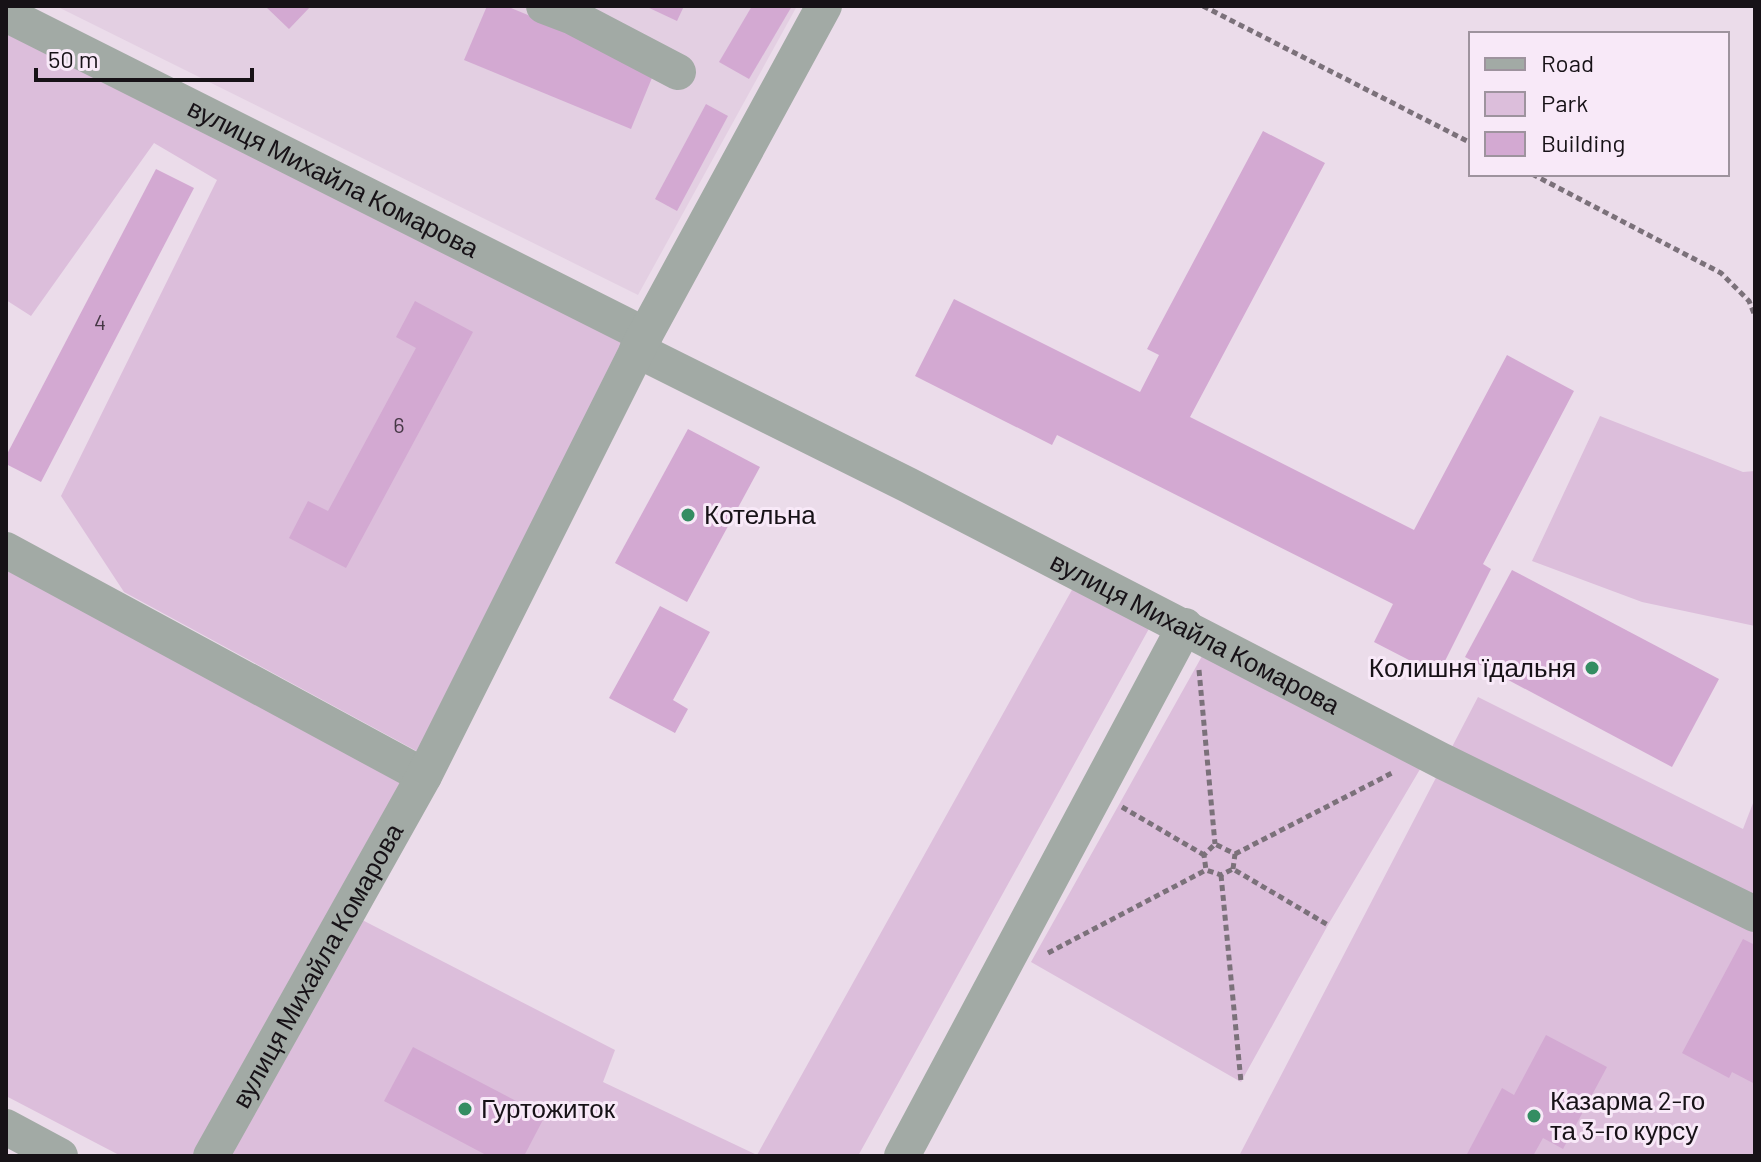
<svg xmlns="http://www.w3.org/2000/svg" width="1761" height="1162" font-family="Barlow,sans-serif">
	<rect width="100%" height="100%" fill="#ebdcea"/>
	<polygon fill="#e3cfe2" points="56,6 797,6 638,295"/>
	<g fill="#dcbedb">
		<polygon points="6,29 627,338 422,754 124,592 61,496 217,180 154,143 31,316 6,300"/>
		<polygon points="1600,416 1743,472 1755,471 1755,626 1642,602 1532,561"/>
		<polygon points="6,562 407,776 337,907 615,1050 603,1082 757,1155 1073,588 1151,625 858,1156 121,1156 6,1096"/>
		<polygon points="1211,640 1429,754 1328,925 1241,1082 1031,962"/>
		<polygon points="1478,697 1743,829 1755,798 1755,1156 1239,1156"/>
	</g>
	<g fill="#d3a9d2">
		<polygon points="265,6 311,6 289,29"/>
		<polygon points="487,6 506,6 656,68 631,129 464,60"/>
		<polygon points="645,6 684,6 677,21"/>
		<polygon points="752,6 792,6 749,79 719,62"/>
		<polygon points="706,104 728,116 677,211 655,199"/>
		<polygon points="1263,131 1325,163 1190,417 1414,530 1507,355 1574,391 1483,564 1491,569 1438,675 1374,642 1393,604 1057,435 1052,445 915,376 954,299 1140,392 1159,355 1147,349"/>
		<polygon points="156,169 194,188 41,482 6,464 6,456"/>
		<polygon points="415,301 473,332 346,568 289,538 308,501 328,511 416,348 396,337"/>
		<polygon points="688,429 760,467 687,602 615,563"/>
		<polygon points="1512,570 1719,679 1672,767 1465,657"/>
		<polygon points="660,606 710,632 673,700 688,709 675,733 609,698"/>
		<polygon points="1743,939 1755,945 1755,1084 1732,1072 1729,1078 1682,1053"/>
		<polygon points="1546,1035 1607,1067 1563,1149 1543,1138 1533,1156 1466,1156 1502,1088 1514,1095"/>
		<polygon points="413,1047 545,1116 524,1156 488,1156 384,1101"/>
	</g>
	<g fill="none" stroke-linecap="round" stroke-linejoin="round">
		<g stroke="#7b717a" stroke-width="5" stroke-dasharray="6 4" stroke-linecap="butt">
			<polyline points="1203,6 1471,143"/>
			<polyline points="1532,174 1721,273 1749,301 1755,316"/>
			<polyline points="1199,670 1215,844"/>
			<polyline points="1122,807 1204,855"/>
			<polyline points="1235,854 1394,772"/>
			<polyline points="1233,869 1235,854 1215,844 1204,855 1206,870 1221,875 1233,869 1328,925"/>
			<polyline points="1221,875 1241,1082"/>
			<polyline points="1048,953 1206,870"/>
		</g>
		<g stroke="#a2aaa5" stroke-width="36">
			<polyline points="544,6 573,17 678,72"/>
			<path id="s1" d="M6,14L645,335"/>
			<path id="s2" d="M637,350L908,485L1442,761L1755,914"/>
			<polyline points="6,550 424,776"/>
			<polyline points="6,1127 60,1156"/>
			<path id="s3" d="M211,1156L424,776L645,335L824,6"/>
			<polyline points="902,1156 1185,626"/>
		</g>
	</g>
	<g fill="#348d62" stroke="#f8e9f8" stroke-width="3">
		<circle cx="688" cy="515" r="8"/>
		<circle cx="1592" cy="668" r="8"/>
		<circle cx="465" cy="1109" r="8"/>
		<circle cx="1534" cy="1116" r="8"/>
	</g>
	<g text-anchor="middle" stroke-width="6" stroke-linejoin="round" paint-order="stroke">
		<g font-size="22" fill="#463846">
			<text x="100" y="330">4</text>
			<text x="399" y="433">6</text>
		</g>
		<g font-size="26" fill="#171217" stroke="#f8e9f8">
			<text dy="9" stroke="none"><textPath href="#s1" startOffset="366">вулиця Михайла Комарова</textPath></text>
			<text dy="9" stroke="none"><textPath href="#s2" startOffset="626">вулиця Михайла Комарова</textPath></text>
			<text dy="9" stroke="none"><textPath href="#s3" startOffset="218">вулиця Михайла Комарова</textPath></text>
		</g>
		<g font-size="26" fill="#171217" stroke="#f8e9f8" text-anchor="start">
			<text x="704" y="524">Котельна</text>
			<text x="1576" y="677" text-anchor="end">Колишня їдальня</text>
			<text x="1550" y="1110">Казарма 2-го<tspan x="1550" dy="30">та 3-го курсу</tspan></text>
			<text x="481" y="1118">Гуртожиток</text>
		</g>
	</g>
	<rect width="1761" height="1162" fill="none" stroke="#171217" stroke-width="16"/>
	<rect x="1469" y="32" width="260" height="144" fill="#f8e9f8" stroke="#9e939e" stroke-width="2"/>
	<rect x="1485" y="58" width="40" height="12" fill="#a2aaa5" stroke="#9e939e" stroke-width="2"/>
	<text x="1541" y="72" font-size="24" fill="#171217">Road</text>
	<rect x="1485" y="92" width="40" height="24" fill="#dcbedb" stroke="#9e939e" stroke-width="2"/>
	<text x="1541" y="112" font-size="24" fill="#171217">Park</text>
	<rect x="1485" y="132" width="40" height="24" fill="#d3a9d2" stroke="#9e939e" stroke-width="2"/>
	<text x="1541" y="152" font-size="24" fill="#171217">Building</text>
	<path d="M36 68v12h216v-12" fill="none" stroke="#171217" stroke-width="4"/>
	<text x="48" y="68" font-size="24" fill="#171217" stroke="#f8e9f8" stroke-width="6" paint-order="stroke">50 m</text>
</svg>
